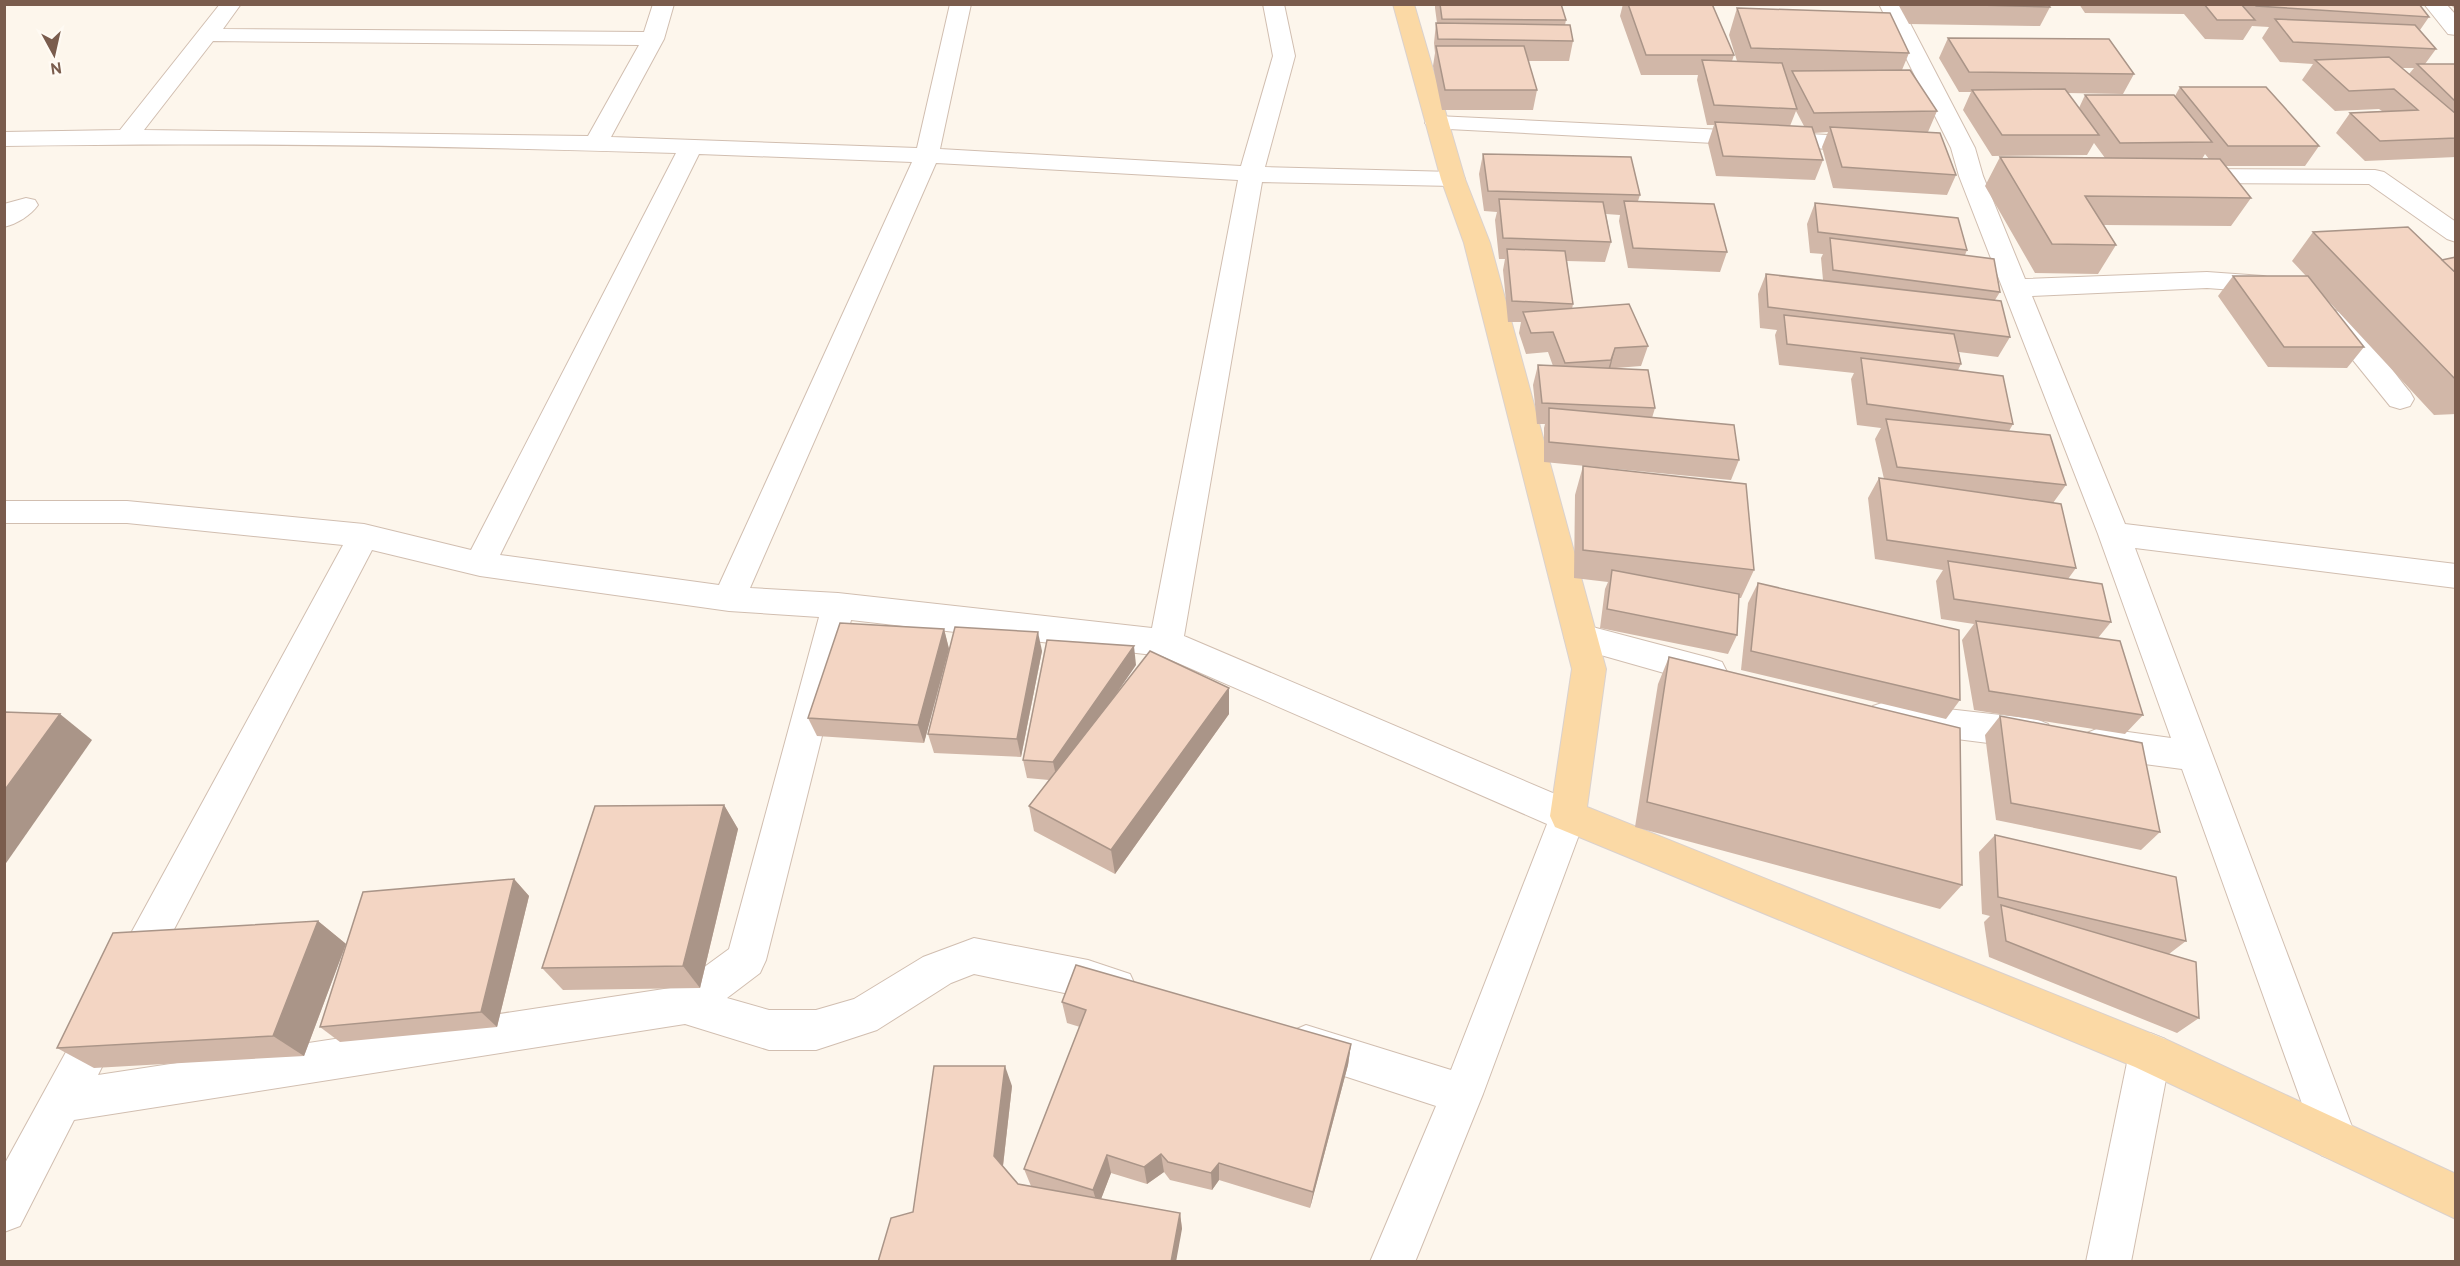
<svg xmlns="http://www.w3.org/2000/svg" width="2460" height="1266" font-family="Overpass,sans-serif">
	<rect width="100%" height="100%" fill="#fdf6ec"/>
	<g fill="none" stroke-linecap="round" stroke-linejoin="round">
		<g stroke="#d1beb0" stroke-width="2">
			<g id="minor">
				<path d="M220,4H241L223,29L644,32L653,4H674L664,39L611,137L917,148L950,4H971L940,149L1241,166L1273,56L1263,4H1284L1295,56L1265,167L1453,172L1462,174L1465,179L1462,184L1453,186L1262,182L1184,636L1581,805L1586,816L1483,1094L1415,1262H1370L1436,1106L1292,1059L1286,1045L1292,1031L1306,1025L1451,1070L1547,824L1162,656L851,620L766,960L760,973L727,998L769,1010H816L854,999L923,957L974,938L1088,960L1130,974L1136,987L1130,1000L1116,1006L1088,998L974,974L951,983L877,1030L816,1050H769L685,1024L74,1120L20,1226L4,1232V1165L89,1010L103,1004L117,1010L123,1024L98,1075L677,987L729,949L819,617L729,611L480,576L372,550L146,983L132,989L118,983L112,970L118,957L343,545L127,523H4V501H127L364,524L471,550L676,153C452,146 228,142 4,146V132L120,130ZM213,41L639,45L588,136L144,130ZM699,154L912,162L719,585L500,555ZM936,163L1238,180L1152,628L838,593L750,588Z"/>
				<polygon points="1879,4 1900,4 1975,148 1983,176 2025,279 2207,272 2263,276 2282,281 2286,287 2282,293 2273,295 2261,292 2207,288 2032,296 2125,524 2456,564 2456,588 2135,548 2357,1140 2351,1155 2336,1161 2321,1155 2315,1140 2182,769 2099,758 2087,753 2081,743 2087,733 2099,728 2171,738 2098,534 1959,176 1951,148"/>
				<polygon points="2424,4 2446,4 2456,15 2456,35 2448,34"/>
				<polygon points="1437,116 1868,137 1876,139 1880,144 1876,149 1868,151 1429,128 1425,123 1429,118"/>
				<polygon points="2191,169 2375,170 2384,172 2456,222 2456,242 2447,239 2369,184 2191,183 2182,181 2179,176 2182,171"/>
				<path d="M26,198L35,200L38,205C31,215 17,224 4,227V204Z"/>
				<path d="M2332,309C2355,315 2393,372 2410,392L2414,399L2410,406L2400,409L2390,406L2319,318L2322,312Z"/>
				<polygon points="1581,624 1710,658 1722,662 1727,672 1722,682 1710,686 1569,646 1564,637 1569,628"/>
				<polygon points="1885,702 2036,719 2048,724 2053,734 2048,744 2036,749 1885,730 1873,726 1868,716 1873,706"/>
				<polygon points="2150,1033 2165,1039 2171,1053 2131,1262 2086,1262 2129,1053 2135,1039"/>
			</g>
		</g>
		<g stroke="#dad1cd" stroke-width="2">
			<polygon id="major" points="1393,4 1414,4 1465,179 1490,243 1606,669 1587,807 2165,1039 2456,1174 2456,1219 2135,1067 1555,827 1550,816 1572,669 1464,243 1441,179"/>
		</g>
		<use href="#minor" fill="#fff" fill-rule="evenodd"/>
		<use href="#major" fill="#fbd9a5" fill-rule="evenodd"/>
	</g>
	<g fill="#d1b7a8" fill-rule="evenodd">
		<polygon points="1435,4 1561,4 1566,20 1565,25 1573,41 1569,61 1528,61 1537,90 1533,110 1442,110 1433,66 1435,53 1434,43 1436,23 1437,23 1435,8"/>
		<path d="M1623,4H1628L1734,55L1732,61H1737L1729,35L1737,8L1909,53L1902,70L1937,111L1928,132H1914L1956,175L1947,195L1833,188L1822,147L1828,132L1814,133L1823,160L1815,180L1716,176L1708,143L1714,125H1707L1697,80L1698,75H1641L1620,16ZM1796,111L1804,126H1790Z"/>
		<polygon points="1898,4 2048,4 2050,7 2040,26 1909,24"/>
		<path d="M2079,4H2422L2421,7L2429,17L2420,30L2436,49L2425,64H2456V157L2365,161L2336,133L2350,113L2382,111L2379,109L2335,111L2302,80L2313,64L2280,62L2262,38L2269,27L2252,26L2243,40L2205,39L2184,14L2085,13ZM2401,68H2414L2409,74Z"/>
		<polygon points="2450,4 2456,4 2456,10"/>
		<path d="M1948,38L2134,74L2123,94L2068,93L2079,108L2085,95L2175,96L2180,87L2319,146L2305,166H2226L2251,198L2231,226L2104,225L2116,245L2098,274L2035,273L1985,186L2000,157L2105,158L2094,143L2087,155L1992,156L1963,110L1971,92H1959L1939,58ZM2205,154L2209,159H2202Z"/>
		<polygon points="1483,154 1640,195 1638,201 1727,252 1720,272 1628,268 1619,221 1620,215 1606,214 1611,242 1605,262 1567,261 1573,304 1572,309 1648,346 1641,366 1616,368 1655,408 1652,418 1739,460 1731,480 1544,462 1544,428 1545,424 1537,424 1533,385 1538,365 1553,366 1548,352 1526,354 1519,333 1521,322 1508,322 1503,270 1505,259 1499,259 1495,220 1497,212 1484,211 1479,174"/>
		<polygon points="1815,203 1967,250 1965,255 2000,292 1995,300 2010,337 1998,357 1959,352 1961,364 1958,370 2013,424 2009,431 2066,485 2053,503 2076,568 2068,579 2111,622 2098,638 2143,715 2125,734 1974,710 1962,640 1974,624 1941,619 1936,581 1943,570 1875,559 1868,498 1879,478 1884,479 1875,439 1881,428 1857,425 1851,379 1854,373 1779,365 1775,335 1777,330 1760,328 1758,294 1766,274 1823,280 1821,258 1823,254 1810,253 1807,224"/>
		<polygon points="2313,232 2442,260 2456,257 2456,414 2434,415 2321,293 2364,347 2347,368 2268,367 2218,296 2233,276 2306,276 2292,261"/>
		<polygon points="1583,466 1754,570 1741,598 1739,598 1737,635 1728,654 1600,628 1605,589 1608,582 1574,578 1575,495"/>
		<polygon points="1758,583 1960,700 1946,719 1741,670 1748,603"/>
		<polygon points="944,629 949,649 924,743 817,736 808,718"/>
		<polygon points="1042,651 1021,757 934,753 928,734"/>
		<polygon points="1669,657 1962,885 1940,909 1635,827 1658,684"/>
		<polygon points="1136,665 1115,695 1229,688 1229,714 1115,874 1034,831 1029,806 1049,780 1027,778 1023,760"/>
		<polygon points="2000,716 2160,832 2141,850 1996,820 1985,735"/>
		<polygon points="724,805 738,829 700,988 563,990 542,968"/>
		<polygon points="1995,835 2186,941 2169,954 2199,1018 2177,1033 1989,957 1984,922 1990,916 1982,914 1979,852"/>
		<polygon points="514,879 529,896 497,1027 340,1042 320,1027"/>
		<polygon points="318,921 346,944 304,1056 94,1068 57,1048"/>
		<polygon points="1062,1002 1351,1044 1348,1065 1310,1208 1219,1180 1212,1190 1170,1180 1164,1172 1147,1184 1111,1173 1101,1199 1180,1213 1182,1229 913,1212 1012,1086 1003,1166 1018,1184 1031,1186 1024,1169 1080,1027 1067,1023"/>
	</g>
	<g fill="#aa9588">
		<polygon points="1615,348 1610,369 1605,380 1611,360"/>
		<polygon points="944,629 949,649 924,743 918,725"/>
		<polygon points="1038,632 1042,651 1021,757 1017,739"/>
		<polygon points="1134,646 1136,665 1057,780 1053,762"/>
		<polygon points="1229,688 1229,714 1115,874 1111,850"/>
		<polygon points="60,714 92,740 4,866 4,791"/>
		<polygon points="724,805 738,829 700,988 683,966"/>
		<polygon points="514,879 529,896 497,1027 481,1012"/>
		<polygon points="318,921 346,944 304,1056 273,1036"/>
		<polygon points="1351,1044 1348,1065 1310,1208 1313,1192"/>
		<polygon points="1005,1066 1012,1086 1002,1174 994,1156"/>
		<polygon points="1161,1154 1164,1172 1147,1184 1144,1167"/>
		<polygon points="1107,1155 1111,1173 1098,1207 1093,1190"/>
		<polygon points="1219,1163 1219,1180 1212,1190 1211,1173"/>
		<polygon points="1180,1213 1182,1229 1176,1262 1171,1262"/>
	</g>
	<g fill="#f3d5c3" stroke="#aa9588" stroke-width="1.5">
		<polygon points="1440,4 1561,4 1566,20 1442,19"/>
		<polygon points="1628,4 1712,4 1734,55 1646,55"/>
		<polygon points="1939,4 2048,4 2050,7"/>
		<polygon points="2204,4 2241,4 2255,20 2217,20"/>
		<polygon points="2255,4 2419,4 2429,17 2256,6"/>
		<polygon points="1737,8 1890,13 1909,53 1751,48"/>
		<polygon points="2275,19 2415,25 2436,49 2293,42"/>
		<polygon points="1436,23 1570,25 1573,41 1438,39"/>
		<polygon points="1948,38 2109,39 2134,74 1969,72"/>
		<polygon points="1436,46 1524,46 1537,90 1445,90"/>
		<polygon points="2389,57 2456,114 2456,138 2380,141 2350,113 2418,110 2394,89 2349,91 2315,60"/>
		<polygon points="1702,60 1782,63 1797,109 1714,105"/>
		<polygon points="2417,64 2456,64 2456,102"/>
		<polygon points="1910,70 1937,111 1814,113 1792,71"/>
		<polygon points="2180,87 2266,87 2319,146 2228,146"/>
		<polygon points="2065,89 2099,135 2002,135 1972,90"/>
		<polygon points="2085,95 2174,95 2212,142 2120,143"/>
		<polygon points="1715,122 1812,127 1823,160 1723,156"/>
		<polygon points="1830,127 1940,133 1956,175 1842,167"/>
		<polygon points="1483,154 1631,157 1640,195 1488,191"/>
		<polygon points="2000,157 2220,159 2251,198 2085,196 2116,245 2052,244"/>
		<polygon points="1499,199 1603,202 1611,242 1503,238"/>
		<polygon points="1624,201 1714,204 1727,252 1633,248"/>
		<polygon points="1815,203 1958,218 1967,250 1818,232"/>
		<polygon points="2408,227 2456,273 2456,380 2313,232"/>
		<polygon points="1830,238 1994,259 2000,292 1833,270"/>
		<polygon points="1507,249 1565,251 1573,304 1512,301"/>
		<polygon points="2456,257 2456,273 2442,260"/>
		<polygon points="1766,274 2001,301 2010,337 1768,307"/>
		<polygon points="2233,276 2308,276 2364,347 2284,347"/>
		<polygon points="1629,304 1648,346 1615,348 1611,360 1565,363 1553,332 1531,333 1523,312"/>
		<polygon points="1784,315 1954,334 1961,364 1787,344"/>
		<polygon points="1861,358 2003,376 2013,424 1867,404"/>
		<polygon points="1538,365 1648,370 1655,408 1542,403"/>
		<polygon points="1549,408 1734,425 1739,460 1549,442"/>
		<polygon points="1886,419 2050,435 2066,485 1897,467"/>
		<polygon points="1583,466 1746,484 1754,570 1583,550"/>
		<polygon points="1879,478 2061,504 2076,568 1887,540"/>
		<polygon points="1948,561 2102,584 2111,622 1954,599"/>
		<polygon points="1612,570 1739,594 1737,635 1607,609"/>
		<polygon points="1758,583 1959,630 1960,700 1751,651"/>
		<polygon points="1976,621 2120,641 2143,715 1989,691"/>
		<polygon points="840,623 944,629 918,725 808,718"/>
		<polygon points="955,627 1038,632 1017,739 928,734"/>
		<polygon points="1047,640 1134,646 1053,762 1023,760"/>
		<polygon points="1150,651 1229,688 1111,850 1029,806"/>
		<polygon points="1669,657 1960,728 1962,885 1647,802"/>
		<polygon points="4,712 60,714 4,791"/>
		<polygon points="2000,716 2142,743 2160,832 2011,803"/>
		<polygon points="724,805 683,966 542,968 595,806"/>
		<polygon points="1995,835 2176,877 2186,941 1998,897"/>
		<polygon points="514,879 481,1012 320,1027 363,892"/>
		<polygon points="2001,905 2196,962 2199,1018 2006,941"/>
		<polygon points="318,921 273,1036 57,1048 113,933"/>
		<polygon points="1076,965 1351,1044 1313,1192 1219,1163 1211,1173 1168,1162 1161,1154 1144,1167 1107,1155 1093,1190 1024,1169 1086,1010 1062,1002"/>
		<polygon points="934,1066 1005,1066 994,1156 1018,1184 1180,1213 1171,1262 878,1262 891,1218 913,1212"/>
	</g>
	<rect width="2460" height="1266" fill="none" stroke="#7a5c4d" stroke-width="12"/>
	<g transform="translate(54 54) rotate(172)" stroke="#fffaf3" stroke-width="4.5" paint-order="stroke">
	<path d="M0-4.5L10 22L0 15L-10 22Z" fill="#7a5c4d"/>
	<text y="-9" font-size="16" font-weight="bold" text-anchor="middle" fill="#7a5c4d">N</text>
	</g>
</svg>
